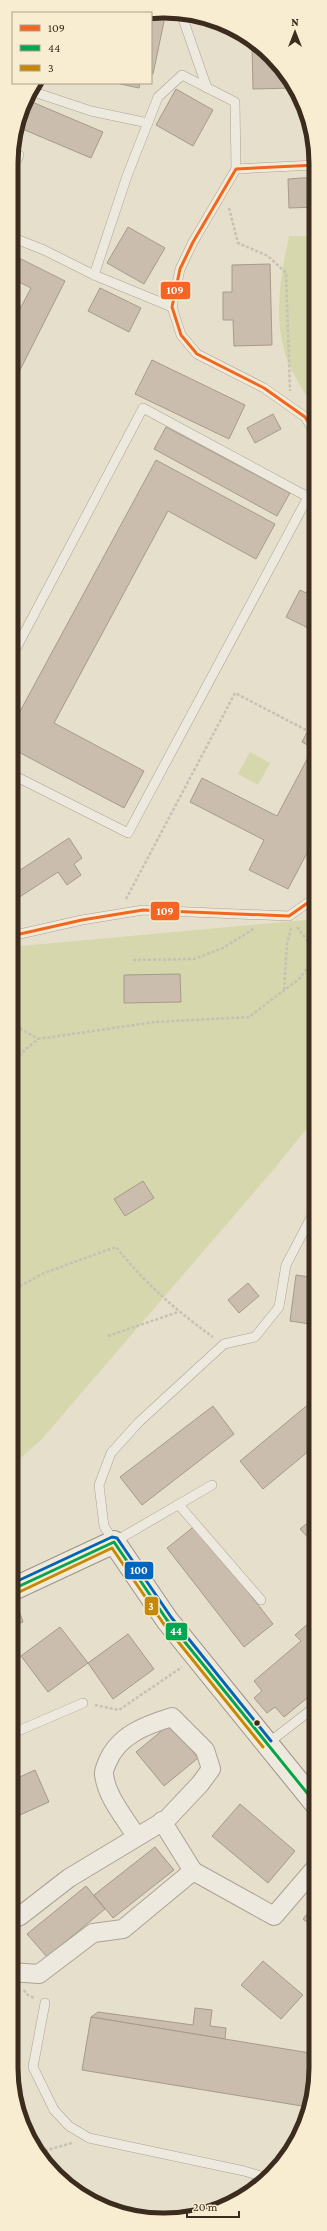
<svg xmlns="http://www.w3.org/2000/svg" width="327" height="2231" font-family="'Crimson Pro',serif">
	<rect width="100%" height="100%" fill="#e6dfcc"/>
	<g fill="#d6d7ad">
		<path d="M289,236H316V412C307,396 296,380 289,364C272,322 280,278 289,236Z"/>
		<polygon points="250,752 270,763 258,785 238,774"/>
		<polygon points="316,919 316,1117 274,1169 41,1440 11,1466 11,960 21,946"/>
	</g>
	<g fill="#cabdad" stroke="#a69a8b">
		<polygon points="166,12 153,74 151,74 151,14"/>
		<polygon points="252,45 257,45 271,56 294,88 253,89"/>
		<polygon points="116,83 140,83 139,88"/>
		<polygon points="176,89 213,110 193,146 156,125"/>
		<polygon points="32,102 103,132 91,158 20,128"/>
		<polygon points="316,177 316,207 289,208 288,179"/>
		<polygon points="128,227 165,248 144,284 107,263"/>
		<polygon points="11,254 65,281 18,374 11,371 11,326 31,288 11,278"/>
		<polygon points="270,264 272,345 234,346 233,320 223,320 223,292 232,292 232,265"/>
		<polygon points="100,288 141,308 129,332 88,311"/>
		<polygon points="152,360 245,405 229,439 135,394"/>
		<polygon points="273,414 281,429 255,443 247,428"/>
		<polygon points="166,427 290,493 277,516 154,449"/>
		<polygon points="156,460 275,524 256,559 168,511 54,723 144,771 124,808 11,748 11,728"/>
		<polygon points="316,574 316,632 286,617 300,590 306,593"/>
		<polygon points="315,717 316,836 288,889 249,870 264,840 190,802 202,778 277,816 313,748 302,742"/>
		<polygon points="69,838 82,858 74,864 81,875 67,885 58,872 18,898 11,887 11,876"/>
		<polygon points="180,974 181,1002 124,1003 124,975"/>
		<polygon points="143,1181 154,1198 125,1216 114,1199"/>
		<polygon points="296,1275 316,1278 316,1325 290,1321"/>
		<polygon points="248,1283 259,1296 239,1313 228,1300"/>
		<polygon points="316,1398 316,1445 263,1489 240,1461"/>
		<polygon points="213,1406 234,1434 142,1505 120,1477"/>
		<polygon points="316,1516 316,1546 300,1529"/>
		<polygon points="196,1525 273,1624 244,1647 167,1548"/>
		<polygon points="18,1608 23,1622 11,1626 11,1611"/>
		<polygon points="310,1622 316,1628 316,1701 312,1694 284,1717 275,1707 267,1713 254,1698 262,1691 254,1681 301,1641 295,1635"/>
		<polygon points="60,1627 88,1663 48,1692 21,1656"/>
		<polygon points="128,1634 154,1669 113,1699 88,1663"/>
		<polygon points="11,1691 17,1706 11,1708"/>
		<polygon points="316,1723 316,1733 311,1727"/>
		<polygon points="170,1724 198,1758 164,1786 136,1752"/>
		<polygon points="35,1770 49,1802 11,1819 11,1781"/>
		<polygon points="240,1804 295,1851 268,1883 212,1836"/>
		<polygon points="155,1847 174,1870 113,1918 94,1895"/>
		<polygon points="86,1886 105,1909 47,1957 27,1934"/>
		<polygon points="316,1903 316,1929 303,1919"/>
		<polygon points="263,1961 303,1995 281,2019 241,1985"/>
		<polygon points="195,2008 212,2010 210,2026 226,2028 225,2039 91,2017 98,2012 193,2025"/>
		<polygon points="91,2017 316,2054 316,2078 308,2107 82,2070"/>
	</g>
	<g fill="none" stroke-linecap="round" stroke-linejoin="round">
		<g stroke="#aba395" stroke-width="10">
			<g id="service">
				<polyline points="181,13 207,88"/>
				<polyline points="31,91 91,111 148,123"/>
				<polyline points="316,165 236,169 193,242 180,269 172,307 181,335 197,354 264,388 305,417 316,435"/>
				<polyline points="11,172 19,155"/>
				<polyline points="11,237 44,250 94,275 172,307"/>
				<polyline points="94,275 127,176 158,97 182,75 235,102 236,169"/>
				<polyline points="11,774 128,833 308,497 143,408 11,658"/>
				<polyline points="11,936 82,920 143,910 289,916 316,897"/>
				<polyline points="212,1485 114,1542 104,1526 99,1485 111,1453 139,1422 224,1344 255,1337 279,1307 286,1265 316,1208"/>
				<polyline points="179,1505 261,1600"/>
				<polyline points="11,1734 83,1703"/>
				<polyline points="267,1744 316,1706"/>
				<polyline points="45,2003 33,2067 54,2110 69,2126 89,2138 244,2171 267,2178"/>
			</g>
		</g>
		<g stroke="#aba395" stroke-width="20">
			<g id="minor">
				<polyline points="162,1821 193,1871"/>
				<path d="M11,1920L20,1916L69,1878L167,1819L200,1784L211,1769L205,1750L172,1717C146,1725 118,1735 107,1763C106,1766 103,1771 104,1774C106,1796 125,1818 136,1836"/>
				<polyline points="11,1972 39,1974 93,1933 123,1929 193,1871 274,1916 316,1867"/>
			</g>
		</g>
		<g stroke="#9b9385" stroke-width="24">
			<polyline id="secondary" points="11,1590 114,1542 167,1620 316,1804"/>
		</g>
		<g stroke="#c7c0b5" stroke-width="2.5" stroke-dasharray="3 2" stroke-linecap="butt">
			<polyline points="229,208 238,243 268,256 286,273 290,391"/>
			<polyline points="312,886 316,879"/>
			<polyline points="126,899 235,693 308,731"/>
			<polyline points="297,927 316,952"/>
			<polyline points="133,960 194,959 223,948 255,928"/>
			<polyline points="284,990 287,944 291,928"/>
			<polyline points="11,1026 14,1025 38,1039"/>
			<polyline points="11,1062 38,1039 155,1022 249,1017 299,979 316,957"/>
			<path d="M11,1291L44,1273L116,1247C147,1285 173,1308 213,1337"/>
			<polyline points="108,1336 178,1312"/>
			<polyline points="95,1705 119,1710 182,1667"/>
			<polyline points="24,1990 26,1994 34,1998"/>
			<polyline points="40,2152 72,2143"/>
		</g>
		<use href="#service" stroke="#eee9de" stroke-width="9"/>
		<use href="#minor" stroke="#eee9de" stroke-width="18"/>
		<use href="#secondary" stroke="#eee9de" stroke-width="22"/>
		<g stroke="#f8edd1" stroke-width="6">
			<g id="bus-1">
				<polyline points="316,165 236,169 193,242 180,269 172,307 181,335 197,354 264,388 305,417 316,434"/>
				<polyline points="11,936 82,920 143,910 289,916 316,897"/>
			</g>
		</g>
		<g stroke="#f8edd1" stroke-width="6">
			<polyline id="bus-2" points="11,1590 114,1542 167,1620 316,1804"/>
		</g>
		<g stroke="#f8edd1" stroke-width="6">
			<polyline id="bus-3" points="13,1595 112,1548 163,1623 263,1747"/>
		</g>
		<g stroke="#f8edd1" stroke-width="6">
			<polyline id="bus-4" points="11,1584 112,1537 117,1538 171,1617 271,1741"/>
		</g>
		<use href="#bus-1" stroke="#f26522" stroke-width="3"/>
		<use href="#bus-2" stroke="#00a651" stroke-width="3"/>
		<use href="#bus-3" stroke="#c88807" stroke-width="3"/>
		<use href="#bus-4" stroke="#0065bd" stroke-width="3"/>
	</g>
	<circle fill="#3b2c1d" stroke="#f8edd1" stroke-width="1.5" cx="257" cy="1723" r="3.5"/>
	<path d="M0 0H327V2231H0ZM163 18H164A145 145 0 0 1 309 163V2068A145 145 0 0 1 164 2213H163A145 145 0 0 1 18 2068V163A145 145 0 0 1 163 18Z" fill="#f8edd1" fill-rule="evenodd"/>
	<path fill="none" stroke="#3b2c1d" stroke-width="5" d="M163 18H164A145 145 0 0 1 309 163V2068A145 145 0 0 1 164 2213H163A145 145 0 0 1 18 2068V163A145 145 0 0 1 163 18Z"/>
	<g stroke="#f8edd1" stroke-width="1.5">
		<rect x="160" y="281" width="31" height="19" rx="4" fill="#f26522"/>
		<rect x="150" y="901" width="30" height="20" rx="4" fill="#f26522"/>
		<rect x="124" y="1561" width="30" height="19" rx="4" fill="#0065bd"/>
		<rect x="144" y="1596" width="15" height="20" rx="4" fill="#c88807"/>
		<rect x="165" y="1622" width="23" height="19" rx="4" fill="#00a651"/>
	</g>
	<g font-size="11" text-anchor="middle" font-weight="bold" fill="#fff">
		<text x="175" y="294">109</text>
		<text x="165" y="915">109</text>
		<text x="139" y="1574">100</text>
		<text x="151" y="1610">3</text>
		<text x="176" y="1635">44</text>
	</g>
	<rect x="12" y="12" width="140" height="72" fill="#f8edd1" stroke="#aca089"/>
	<rect x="20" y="25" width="20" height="6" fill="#f26522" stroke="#aca089"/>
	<text x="48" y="32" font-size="12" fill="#3b2c1d">109</text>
	<rect x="20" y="45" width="20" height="6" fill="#00a651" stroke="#aca089"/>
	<text x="48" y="52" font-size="12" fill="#3b2c1d">44</text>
	<rect x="20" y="65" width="20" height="6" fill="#c88807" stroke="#aca089"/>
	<text x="48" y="72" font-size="12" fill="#3b2c1d">3</text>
	<g transform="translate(295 32)" stroke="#f8edd1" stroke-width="3" paint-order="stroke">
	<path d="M0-3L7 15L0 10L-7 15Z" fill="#3b2c1d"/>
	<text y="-6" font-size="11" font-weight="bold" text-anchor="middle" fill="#3b2c1d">N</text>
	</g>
	<path d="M187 2211v6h52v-6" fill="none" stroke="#3b2c1d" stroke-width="2"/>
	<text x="193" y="2211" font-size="12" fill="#3b2c1d" stroke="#f8edd1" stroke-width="3" paint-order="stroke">20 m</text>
</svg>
